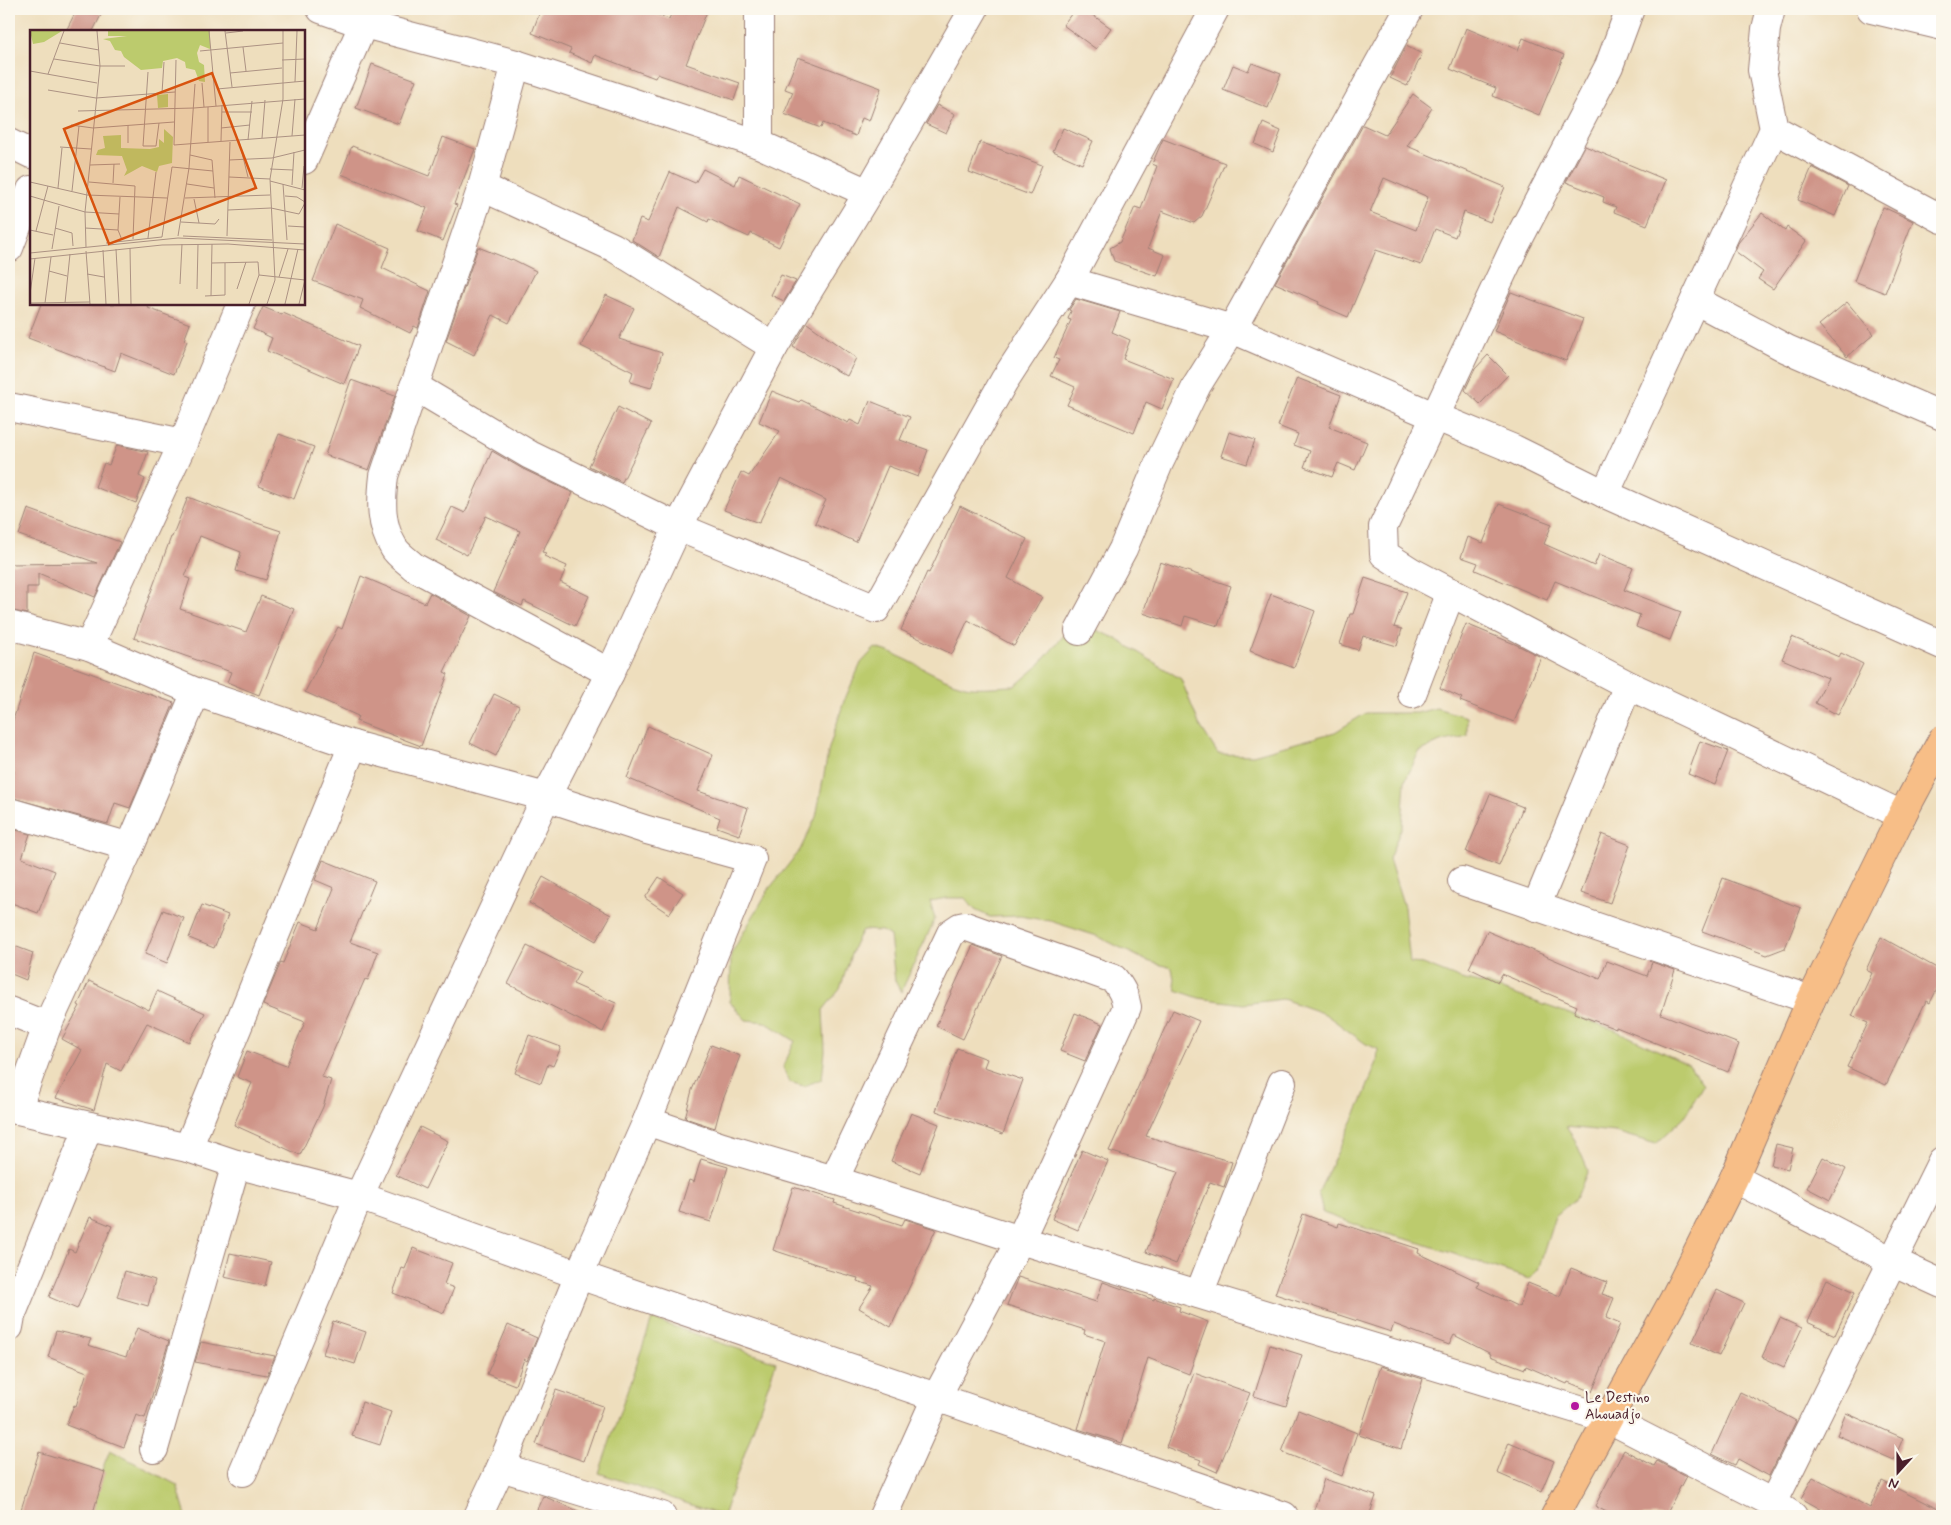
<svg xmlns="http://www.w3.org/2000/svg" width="1951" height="1525" font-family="Mynerve,sans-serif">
	<rect width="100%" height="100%" fill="#fbf7ec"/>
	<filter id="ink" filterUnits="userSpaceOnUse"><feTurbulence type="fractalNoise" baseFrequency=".02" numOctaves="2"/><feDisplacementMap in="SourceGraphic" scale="10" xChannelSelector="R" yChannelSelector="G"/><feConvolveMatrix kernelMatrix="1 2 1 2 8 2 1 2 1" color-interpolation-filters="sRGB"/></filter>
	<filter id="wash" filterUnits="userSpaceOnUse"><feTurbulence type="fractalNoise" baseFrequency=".0096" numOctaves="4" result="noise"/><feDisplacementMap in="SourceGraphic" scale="20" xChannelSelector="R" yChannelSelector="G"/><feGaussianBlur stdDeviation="1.12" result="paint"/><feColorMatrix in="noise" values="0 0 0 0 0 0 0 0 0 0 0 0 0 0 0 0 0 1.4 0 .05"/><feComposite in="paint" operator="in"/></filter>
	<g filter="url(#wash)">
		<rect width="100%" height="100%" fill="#eedebd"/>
		<g fill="#bccb6d" stroke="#83754c">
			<path d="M1076,621L1115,638L1181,679L1199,724L1218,754L1253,755L1335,732L1366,713H1417L1436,708L1467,717V736L1440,742L1419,752L1405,781L1402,826L1389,859L1404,907L1410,963L1423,964L1461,979L1488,985L1615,1030L1689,1065L1703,1085L1685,1116L1656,1144L1615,1132L1566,1127L1575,1140L1588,1170L1577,1197L1555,1216L1538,1270L1529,1279L1421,1243L1368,1229L1323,1213L1318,1193L1361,1103L1377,1062L1378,1049L1366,1044L1325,1014L1283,999L1243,1004L1199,998L1176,990L1172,968L1147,961L1097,936L1050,921L1020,916L990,917L975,910L965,898H947L930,901L935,919L901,992L895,981L890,936L882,931L862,930L854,945L840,989L823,1010L825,1051L822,1079L804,1086L789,1082L783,1067L795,1041L765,1022L746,1020L730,1002L731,954L769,889L800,850L816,817L829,748L844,701L861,663L875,648C907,655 933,678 965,686C980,689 1000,686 1015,686L1037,667Z"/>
			<polygon points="652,1319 776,1362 723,1516 599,1473"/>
			<polygon points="110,1450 177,1485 186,1516 88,1516 99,1477"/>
		</g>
		<g id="blocks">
			<g fill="#cf9488" fill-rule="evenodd">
				<polygon points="77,9 104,9 93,31 66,31"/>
				<polygon points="541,9 642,9 669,19 673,9 708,9 686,64 740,83 734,100 657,74 655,78 595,55 592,63 569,53 571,49 532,33"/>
				<polygon points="1075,9 1084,9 1111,28 1096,49 1063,25"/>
				<polygon points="1466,28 1518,50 1523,38 1564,55 1539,115 1493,96 1496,88 1450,69"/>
				<polygon points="1406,46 1422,54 1407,86 1390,78"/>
				<polygon points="798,57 881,88 869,121 862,118 856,136 823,123 821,128 784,114 793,92 785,89"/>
				<polygon points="1252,63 1281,74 1268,108 1223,90 1233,65 1248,71"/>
				<polygon points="372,64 416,80 399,124 356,108"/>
				<path d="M1413,94L1432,108L1407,146L1505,187L1490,222L1464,212L1455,237L1435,229L1421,265L1376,250L1348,317L1318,304L1319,302L1275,283L1363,125L1385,135ZM1384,178L1428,197L1416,230L1370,212Z"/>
				<polygon points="937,105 955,114 946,133 926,124"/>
				<polygon points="1263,123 1281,131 1273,152 1255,144"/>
				<polygon points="1063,128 1093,141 1082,164 1053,151"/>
				<polygon points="443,137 475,149 454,204 457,205 443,241 418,231 427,208 341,174 352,146 429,176"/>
				<polygon points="1163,139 1225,163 1202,216 1194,223 1162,211 1148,248 1165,255 1157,276 1114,261 1110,248 1120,242 1135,207 1141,209 1157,166 1152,164"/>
				<polygon points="980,142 1042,165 1030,195 969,172"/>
				<polygon points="1585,146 1666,180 1647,225 1614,212 1616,207 1603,202 1604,197 1566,182"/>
				<polygon points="1812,167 1848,186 1835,216 1798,200"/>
				<polygon points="703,169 735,185 739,175 800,204 779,247 751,233 749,237 709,219 708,222 679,207 659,257 632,240 640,219 648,222 670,172 695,183"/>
				<polygon points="1883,207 1913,221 1885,293 1854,281"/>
				<polygon points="1762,213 1785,231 1787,227 1806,241 1773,289 1758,279 1763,272 1735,251 1738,243"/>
				<polygon points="335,224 390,248 382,268 430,291 418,328 414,326 410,333 360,308 363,300 313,281"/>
				<polygon points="478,247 511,260 512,259 536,271 509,323 493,315 474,355 446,341"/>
				<polygon points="781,275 796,281 784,301 771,295"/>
				<polygon points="1511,292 1583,319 1566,361 1494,331"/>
				<polygon points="606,295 634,308 619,339 662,353 651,388 630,382 633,372 581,346"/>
				<polygon points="1076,299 1120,312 1112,332 1130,340 1123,359 1174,379 1162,409 1146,402 1134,433 1067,405 1075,387 1051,376 1059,360 1054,358 1071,320 1068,319 1071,311 1069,310"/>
				<polygon points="1847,302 1874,334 1847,357 1819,325"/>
				<polygon points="41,304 150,304 148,308 190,324 184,340 187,341 174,374 121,353 115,371 28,338"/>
				<polygon points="263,307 282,315 283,313 359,346 344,384 267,351 272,338 253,329"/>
				<polygon points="807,323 856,358 847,376 793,347"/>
				<polygon points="1488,355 1508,375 1480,404 1465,390 1475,369"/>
				<polygon points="1297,378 1341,395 1329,427 1367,442 1355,470 1338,463 1332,477 1304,467 1310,451 1294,445 1298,434 1278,426"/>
				<polygon points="351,380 395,396 369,470 325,455"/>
				<polygon points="772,391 799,402 801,400 848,423 850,420 860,425 870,401 910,417 900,440 928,450 918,477 888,466 856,542 815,523 826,500 781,478 759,523 724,510 741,472 749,476 780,431 759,422"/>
				<polygon points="618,407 651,424 622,482 589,466"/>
				<polygon points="1229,432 1255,440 1247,464 1221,456"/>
				<polygon points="279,434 314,447 294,499 259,486"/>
				<polygon points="117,445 148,452 139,476 145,479 136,503 95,487 104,463 109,465"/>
				<polygon points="492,451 523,469 573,493 542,552 546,553 544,556 567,566 560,582 589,596 575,626 524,601 522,606 493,592 520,531 486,516 467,555 436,540 452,507 465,513"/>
				<polygon points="188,497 248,520 281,531 266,580 236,571 241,552 200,536 185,577 190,579 180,609 246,632 261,596 294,609 259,695 227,682 231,672 134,638 171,537 172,537"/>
				<polygon points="1499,504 1552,524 1544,544 1594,566 1599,554 1633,568 1624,590 1681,612 1670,640 1636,627 1640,615 1555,581 1547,600 1475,570 1478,563 1461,557 1468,537 1483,543"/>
				<polygon points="960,506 1027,539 1008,578 1042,597 1014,646 968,620 952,654 901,630 927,572 929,573"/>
				<polygon points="28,509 120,542 95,597 38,573 38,587 27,587 27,614 9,610 9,564 97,563 19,535"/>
				<polygon points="1160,562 1231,586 1218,626 1185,616 1182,626 1143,613"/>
				<polygon points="361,576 425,603 430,593 471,616 444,672 448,674 421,746 356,721 358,716 305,692 338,627 342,629"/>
				<polygon points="1365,578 1407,592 1394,627 1402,629 1397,646 1363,636 1358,650 1340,644 1350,614 1353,614"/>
				<polygon points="1271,594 1315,611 1294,668 1250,651"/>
				<polygon points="1466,624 1517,645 1541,657 1514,722 1460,701 1462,698 1440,688"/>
				<polygon points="1792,637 1839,657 1841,653 1863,664 1838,715 1815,703 1828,678 1782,659"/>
				<polygon points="34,653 174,703 130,808 115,803 108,824 9,797 14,771 9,769 9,733"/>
				<polygon points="494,694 519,706 496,756 470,743"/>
				<polygon points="648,726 713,755 698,791 748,808 739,835 717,827 720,818 627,778"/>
				<polygon points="1700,741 1728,751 1715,785 1688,774"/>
				<polygon points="1490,794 1523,807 1499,866 1466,852"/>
				<polygon points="9,828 30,834 22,858 55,871 38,913 9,902"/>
				<polygon points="1602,834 1630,845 1610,903 1581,893"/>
				<polygon points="323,860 375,881 350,942 378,952 368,980 365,979 322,1077 331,1080 323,1107 300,1155 234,1125 252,1083 237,1077 247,1051 286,1066 305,1022 263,1005 281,962 283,963 300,922 318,929 334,888 315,880"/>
				<polygon points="543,877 611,915 596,941 529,903"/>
				<polygon points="659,877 683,893 669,914 645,898"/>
				<polygon points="1723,878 1801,908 1785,948 1767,955 1702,931"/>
				<polygon points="202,905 228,915 214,948 189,938"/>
				<polygon points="163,910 184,918 167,963 145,954"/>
				<polygon points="1487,931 1600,979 1607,961 1647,976 1652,962 1675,970 1661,1014 1739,1044 1728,1072 1616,1027 1616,1029 1574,1013 1577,1006 1502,974 1498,982 1469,968"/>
				<polygon points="1881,937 1942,971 1942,979 1930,1003 1926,1001 1886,1085 1847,1067 1868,1023 1852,1016 1872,973 1866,970"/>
				<polygon points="9,944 33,953 26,980 9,973"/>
				<polygon points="973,945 1002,956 963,1039 936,1026"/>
				<polygon points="527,946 580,972 573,984 616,1003 603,1032 508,984"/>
				<polygon points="89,981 149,1010 157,991 205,1013 189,1042 147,1023 121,1071 107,1064 94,1110 56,1098 82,1050 62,1039 80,1006 78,1005"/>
				<polygon points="1173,1010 1199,1021 1146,1136 1232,1162 1224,1187 1210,1182 1176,1264 1146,1252 1178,1172 1109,1151"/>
				<polygon points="1075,1013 1102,1024 1085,1061 1060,1051"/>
				<polygon points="529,1035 561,1047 553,1066 548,1064 541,1083 515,1073"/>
				<polygon points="711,1045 740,1056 721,1105 715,1128 685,1118 692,1090"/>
				<polygon points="957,1048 987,1059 984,1067 1023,1080 1003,1134 936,1111"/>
				<polygon points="911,1113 939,1124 920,1173 891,1161"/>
				<polygon points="420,1127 448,1141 425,1189 396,1175"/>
				<polygon points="1776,1144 1793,1148 1788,1169 1771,1165"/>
				<polygon points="1082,1150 1108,1161 1078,1230 1052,1219"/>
				<polygon points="1823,1157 1846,1169 1830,1200 1807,1188"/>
				<polygon points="701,1159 728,1167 711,1222 679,1212 689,1180 694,1182"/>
				<polygon points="793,1187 835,1200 834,1203 902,1225 905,1219 936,1229 891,1327 859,1308 873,1286 857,1281 858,1278 825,1269 825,1267 773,1250"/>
				<polygon points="1303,1214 1338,1227 1339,1223 1419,1249 1418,1253 1479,1282 1477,1287 1519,1307 1528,1283 1560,1296 1571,1268 1607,1282 1602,1294 1614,1298 1606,1318 1620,1324 1592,1392 1568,1382 1567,1384 1526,1366 1525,1369 1490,1356 1491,1354 1454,1335 1449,1345 1394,1324 1391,1332 1275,1294"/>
				<polygon points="90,1217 112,1226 77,1309 49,1297 69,1249 75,1252"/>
				<polygon points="413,1248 452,1263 444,1284 454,1288 444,1313 393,1293 402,1268 405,1269"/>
				<polygon points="230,1253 271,1262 265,1286 224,1277"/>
				<polygon points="125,1271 155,1280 148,1306 117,1297"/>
				<polygon points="1018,1277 1096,1302 1103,1282 1154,1300 1154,1298 1180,1307 1179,1311 1208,1322 1189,1374 1148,1358 1122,1443 1078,1429 1105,1341 1084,1334 1085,1330 1007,1305"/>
				<polygon points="1827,1279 1855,1292 1835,1335 1807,1322"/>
				<polygon points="1717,1290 1744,1303 1719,1356 1692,1343"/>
				<polygon points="1780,1318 1802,1328 1784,1367 1762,1357"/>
				<polygon points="333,1321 366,1332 355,1364 323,1354"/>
				<polygon points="508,1325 537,1338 527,1361 524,1359 515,1385 487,1374"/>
				<polygon points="137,1328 169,1341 145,1418 136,1415 124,1447 66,1425 74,1405 76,1406 87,1372 48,1357 56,1331 91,1339 88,1345 126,1357"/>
				<polygon points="201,1342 275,1356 267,1375 195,1362"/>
				<polygon points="1270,1345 1302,1355 1286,1406 1254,1396"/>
				<polygon points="1381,1366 1423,1379 1401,1449 1359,1435"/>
				<polygon points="1194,1373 1250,1393 1217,1472 1199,1464 1201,1460 1166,1447"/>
				<polygon points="556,1390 603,1406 584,1461 536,1444"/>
				<polygon points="1740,1392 1763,1403 1796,1421 1769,1476 1738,1459 1735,1465 1712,1454"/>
				<polygon points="362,1402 391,1412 380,1445 352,1436"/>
				<polygon points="1298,1410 1357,1433 1342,1476 1282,1452"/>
				<polygon points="1846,1413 1903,1438 1894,1460 1837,1435"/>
				<polygon points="1509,1442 1554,1461 1541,1492 1497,1473"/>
				<polygon points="1624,1450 1654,1466 1657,1461 1686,1476 1665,1516 1614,1516 1595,1506"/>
				<polygon points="39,1452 105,1472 92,1516 19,1516"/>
				<polygon points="1813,1477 1870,1508 1882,1481 1942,1511 1942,1516 1833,1516 1801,1498"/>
				<polygon points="1324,1479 1376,1496 1369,1516 1323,1516 1313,1513"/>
				<polygon points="543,1496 590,1516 534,1516"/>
			</g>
		</g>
	</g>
	<g filter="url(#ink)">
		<use href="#blocks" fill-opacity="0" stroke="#9c7e74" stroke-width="1"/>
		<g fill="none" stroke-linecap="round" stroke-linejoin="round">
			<g stroke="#9c7e74" stroke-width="30">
				<g id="minor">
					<polyline points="321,9 364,24 516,64 759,144 868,193"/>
					<polyline points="759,9 759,144"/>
					<polyline points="1630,9 1609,66 1515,246 1383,527 1384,554 1412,572 1628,685 1902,815"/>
					<polyline points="1871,9 1942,26"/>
					<path d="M516,64L482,187L384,476C381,502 380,525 394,548C398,555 408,561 414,567L610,673"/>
					<polyline points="1774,129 1942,219"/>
					<polyline points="9,143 31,154"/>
					<polyline points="304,160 370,9"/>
					<polyline points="482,187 613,247 774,347"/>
					<polyline points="9,248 31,190"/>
					<polyline points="1069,281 1232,329 1434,416 1514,449 1605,494 1942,645"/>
					<polyline points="1695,300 1787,349 1942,416"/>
					<polyline points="414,386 530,455 678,527 876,609 1004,381 1069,281 1215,9"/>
					<polyline points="9,407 183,443"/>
					<polyline points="1605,494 1774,129 1762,70 1766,29 1771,9"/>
					<polyline points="9,625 89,646 196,692 353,745 546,797 647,830 752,859 647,1121 579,1275 501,1467 478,1516"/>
					<polyline points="1079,631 1123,549 1159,463 1197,385 1232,329 1409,9"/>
					<polyline points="89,646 183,443 241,304"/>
					<polyline points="1412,694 1451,592"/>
					<polyline points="9,812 130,847"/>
					<polyline points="1462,881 1811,1000"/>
					<polyline points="1536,907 1628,685"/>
					<polyline points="9,1011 47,1026"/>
					<polyline points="9,1108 188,1148 236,1164 359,1196 579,1275 1284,1516"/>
					<polyline points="17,1110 47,1026 130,847 196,692"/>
					<polyline points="647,1121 722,1147 834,1180 1020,1240 1609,1419 1773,1503 1793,1516"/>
					<polyline points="188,1148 353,745"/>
					<polyline points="1734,1178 1892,1261 1942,1284"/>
					<path d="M834,1180L951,933L960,927L965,926L1114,979C1121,988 1125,995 1127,1007L1020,1240L937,1396L883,1516"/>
					<polyline points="1199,1294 1282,1083"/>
					<polyline points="9,1327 11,1316 89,1126"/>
					<polyline points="154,1449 236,1164"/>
					<polyline points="501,1467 662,1516"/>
					<polyline points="243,1472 359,1196 546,797 610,673 678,527 774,347 868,193 974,9"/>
					<polyline points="1773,1503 1942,1161"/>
				</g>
			</g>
			<g stroke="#9c7e74" stroke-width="30">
				<polyline id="major" points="1555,1516 1674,1299 1734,1178 1811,1000 1902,815 1942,740"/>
			</g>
			<use href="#minor" stroke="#fff" stroke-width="28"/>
			<use href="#major" stroke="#f7be87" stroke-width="28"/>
		</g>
	</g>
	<circle fill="#b5179e" stroke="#fbf7ec" stroke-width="2" cx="1575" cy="1406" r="5"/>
	<g text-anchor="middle" stroke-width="4.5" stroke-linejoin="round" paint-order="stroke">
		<g font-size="15" fill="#4a1f2b" stroke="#fbf7ec" text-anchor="start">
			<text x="1585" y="1402">Le Destino<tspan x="1585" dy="17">Ahouadjo</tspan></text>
		</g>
	</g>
	<g transform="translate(30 30)">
		<rect width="275" height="275" fill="#eedebd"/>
		<path d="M0,1H32L14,12L3,14ZM78,1H180V19L170,15L167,23L169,32L174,35L175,52L169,51L165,40L156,38L155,32L147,28L133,31L132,38L111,40L94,27L91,21L85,20L80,11L73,9L97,6H78ZM138,64V77L128,78L127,65ZM134,99L143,107L142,133L129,136L127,142L112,136L94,146L97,140L92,126L66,125L68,120L75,118L73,106L91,105V118L120,119L129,117V109L134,113Z" fill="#bccb6d"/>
		<path fill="none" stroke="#ac9283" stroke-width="1" d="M179,1L186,76M195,1L202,57M196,3L213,1M30,13L69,20M213,17L216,41M170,21L253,13M24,29L70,36H95M146,30L144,115L275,105M252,30L275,29M0,41L67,53M118,42L113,116H126L129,93M200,43L252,38M18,44L34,1M265,52L267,1M172,53L174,77M187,59L275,51M18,60L66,68L145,62M132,63L134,32M48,81L164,78L275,69M192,82H222M41,95L63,98L144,92M191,98L220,95M262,106L265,69M232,108L235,70M218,110L222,71M191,111L192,75M209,111L218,147M178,112V77M98,113V95M30,117L61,119M160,125L182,130L185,168M199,130L242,128L275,120M60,135L90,134M240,139L263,140M199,147L240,149M240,151L275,160M0,152L57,165L137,168M59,152L105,156L103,209M83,153L84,134M157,154L184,158M253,154L257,210M262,155L264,122M28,158L32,118M272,158L274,136M42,161L49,96M0,166L55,182L89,184M255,166L267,167L275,172M90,167L88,200L92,210M155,168L240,165M164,169L169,193M198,180L241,178L269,184L275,173M151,192L185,194L189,189M258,196L275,197M25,198L42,203L43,216M55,198L88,200M0,200L23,205M6,201L18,156M148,206L159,138L165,54M153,206L242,210M197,206L200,112M132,207L142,137L183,141M118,208L126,142M76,213L132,207M56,217L55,182L70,36L67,1M100,218L101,274M22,219L29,176M86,219L89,274M73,220L76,274M56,221L60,274M0,223L148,208L275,214M0,229L132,215L198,214L275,220M182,233L228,232L229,245L219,274M19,241L37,246M57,244L74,247M229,245L275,250M249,247L258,219M150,254L152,214M167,259L168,214M207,259L216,232M0,264L5,228M175,266L195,265V233M181,266L182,214M0,273L60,272M15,273L21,227M35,273L40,224M237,274L245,250L240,149L253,69V1M255,274L268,219M269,274L275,250"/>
		<path fill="#d8530f" fill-opacity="0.15" stroke="#d8530f" stroke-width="2.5" d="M182,43L226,158L79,214L34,99Z"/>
		<rect width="275" height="275" fill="none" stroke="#4a1f2b" stroke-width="2.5"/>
	</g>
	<rect width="1951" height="1525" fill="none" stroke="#fbf7ec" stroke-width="30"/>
	<g transform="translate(1898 1472) rotate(201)" stroke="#fbf7ec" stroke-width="4" paint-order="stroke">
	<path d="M0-4L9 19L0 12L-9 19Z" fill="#4a1f2b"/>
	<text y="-8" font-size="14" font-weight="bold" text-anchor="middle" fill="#4a1f2b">N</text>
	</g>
</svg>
